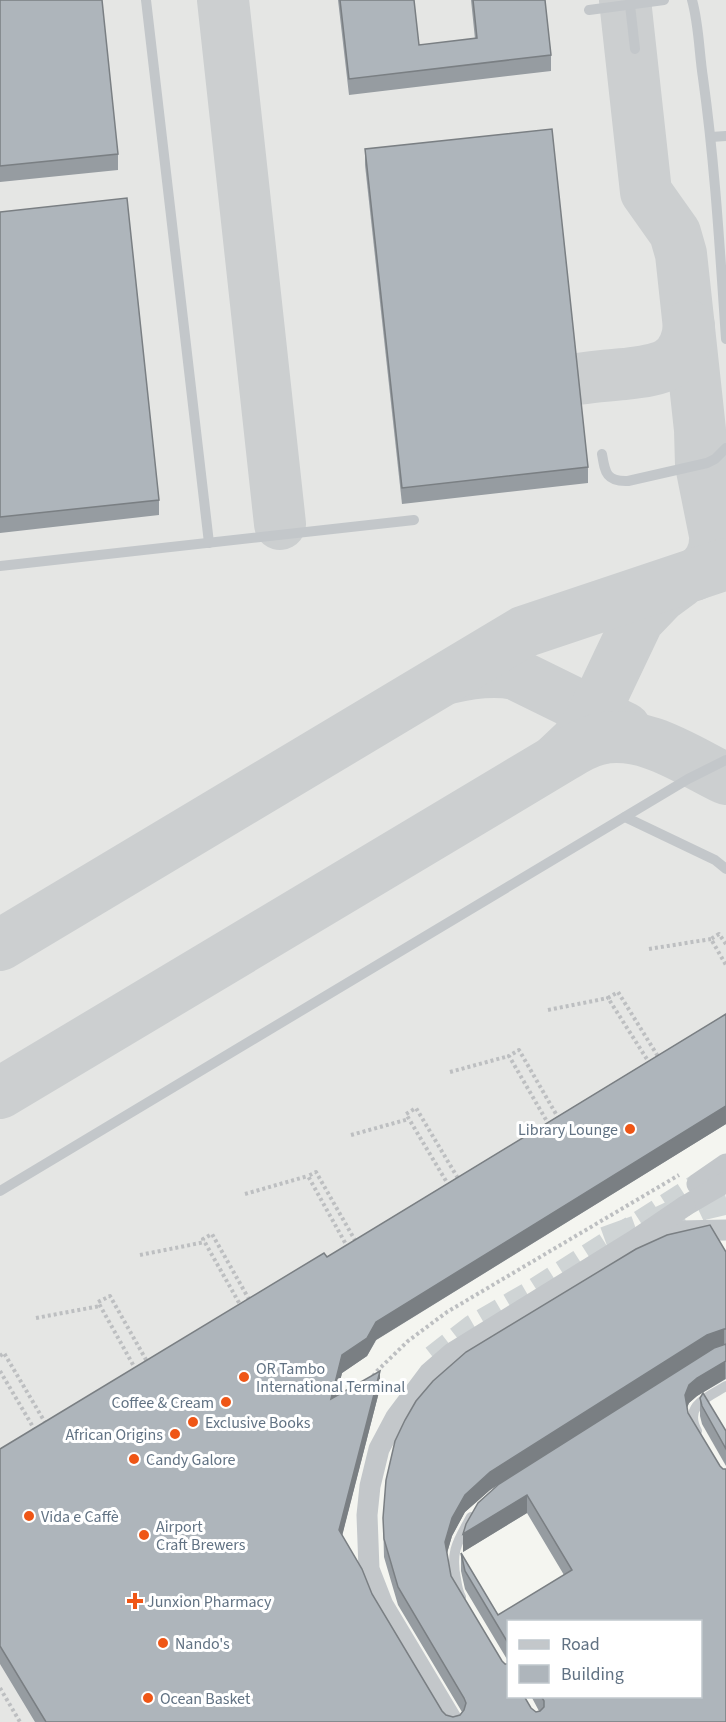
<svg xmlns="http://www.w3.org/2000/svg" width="726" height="1722" font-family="'Source Sans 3',sans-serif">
	<rect width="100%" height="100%" fill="#f4f5f0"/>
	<polygon fill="#e5e6e4" points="0,0 726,0 726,1124 377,1340 367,1356 342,1373 332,1416 380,1388 339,1548 443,1722 0,1722"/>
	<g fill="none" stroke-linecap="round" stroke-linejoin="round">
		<g stroke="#cccfd0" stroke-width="52">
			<polyline points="223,0 280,524"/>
			<path d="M625,0L646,192L675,233L681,254L700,430L701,465L715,535C716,552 709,567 694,575"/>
			<path d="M577,379C593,377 609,375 625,374C659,370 685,367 689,326"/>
			<path d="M449,678C470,673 494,670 515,674L625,728"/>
			<polyline points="557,759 575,742 590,721 638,620 661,596 680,582"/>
			<polyline points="0,945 523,632 726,564"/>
			<path d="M0,1093L565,755C576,748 587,742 599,739C644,729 687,760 726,779"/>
		</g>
		<polyline stroke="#cfd4d5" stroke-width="21" stroke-dasharray="21 10" stroke-linecap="butt" points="432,1356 472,1325 529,1292 697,1184"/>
		<polyline stroke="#cfd4d5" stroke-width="33" stroke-dasharray="33 16" stroke-linecap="butt" points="606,1243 656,1225 701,1204 726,1198"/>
		<g stroke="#bdbfc1" stroke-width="4" stroke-dasharray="3 3" stroke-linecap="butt">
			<polyline points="726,944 719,934 711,939 726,965"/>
			<polyline points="649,949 711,939"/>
			<polyline points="548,1010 608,998"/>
			<polyline points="450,1072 509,1056"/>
			<polyline points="351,1135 409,1119"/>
			<polyline points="245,1194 308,1176"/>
			<polyline points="140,1255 205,1242"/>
			<polyline points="36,1318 100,1306"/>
			<polyline points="373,1376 377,1371 408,1341 447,1312 679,1175"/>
			<polyline points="0,1688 20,1722"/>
		</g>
		<g stroke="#c3c7ca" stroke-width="10">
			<polyline points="146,0 209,543"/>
			<path d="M692,0C699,25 699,52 703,78C715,164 720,252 726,339"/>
			<polyline points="630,5 635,49"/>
			<polyline points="589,10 664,0"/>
			<polyline points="711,137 726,136"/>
			<path d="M602,454C605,472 606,482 628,481L707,463L715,459L726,448"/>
			<polyline points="0,566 414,520"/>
			<polyline points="625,817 715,860 726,869"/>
			<polyline points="0,1191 688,779 726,760"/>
			<path d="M697,1431C683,1405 708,1397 726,1386"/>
			<path d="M461,1597C458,1592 457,1586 456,1579C450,1551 458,1541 471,1517"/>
		</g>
		<g stroke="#c3c7ca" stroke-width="21">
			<polyline points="697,1184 726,1164"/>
			<polyline points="685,1206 726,1182"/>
			<polyline points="453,1722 383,1605 369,1569 367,1515 370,1486 379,1449 396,1417 429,1373 452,1353 638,1238 680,1231 726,1230"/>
		</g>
		<g stroke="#bdbfc1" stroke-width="4" stroke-dasharray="3 3" stroke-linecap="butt">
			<polyline points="650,1064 608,998 618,992 659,1058"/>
			<polyline points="549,1125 509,1056 519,1050 560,1121"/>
			<polyline points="449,1186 406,1114 416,1108 459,1180"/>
			<polyline points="348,1248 308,1176 316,1172 356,1242"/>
			<polyline points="242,1308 203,1239 212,1234 250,1301"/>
			<polyline points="0,1356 4,1353 46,1424"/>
			<polyline points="136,1370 98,1302 110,1296 149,1365"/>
			<polyline points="0,1371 36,1432"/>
		</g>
		<polyline stroke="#c3c7ca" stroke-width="21" points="638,1238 685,1206"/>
	</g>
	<g fill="#969ca1" fill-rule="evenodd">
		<polygon points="0,0 118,154 118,170 0,182"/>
		<polygon points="338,0 414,0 419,45 475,39 471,0 545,0 551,55 551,71 349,95"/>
		<polygon points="365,149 588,467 588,483 402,504 365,165"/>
		<polygon points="0,212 159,500 159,515 0,533"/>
		<path d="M726,1014V1124L376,1340L367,1356L342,1373L336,1396L380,1388L342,1535L372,1594L442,1711L446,1715L453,1717L460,1715L462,1712L398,1605L384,1557L383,1518L726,1252V1379L697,1396L689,1403L687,1407L726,1722H35L0,1664V1449L327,1257ZM498,1484L463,1552L527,1513L564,1575L498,1615L461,1553V1571L465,1589L508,1661V1622L700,1696H531L539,1711L536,1712L508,1696L451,1576L447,1553L452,1536L465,1512L490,1490Z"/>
		<polygon points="700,1398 726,1431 726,1466 702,1424 700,1416"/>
	</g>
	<g fill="#7a7f83">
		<polygon points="726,1106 726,1124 376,1340 367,1356 342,1373 331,1417 331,1399 342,1355 376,1322"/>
		<polygon points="724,1329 724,1347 707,1353 490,1490 465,1512 452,1536 445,1560 445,1542 452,1518 465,1495 490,1472 707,1335"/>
		<polygon points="725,1361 725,1379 697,1396 689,1403 685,1413 685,1395 689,1385 697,1378"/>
		<polygon points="380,1371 380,1388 339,1548 339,1530"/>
		<polygon points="527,1495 527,1513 463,1552 463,1534"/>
	</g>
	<g fill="#aeb5bb" stroke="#7a7f83" stroke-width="1.5">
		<polygon points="0,0 102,0 118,154 0,166"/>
		<polygon points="340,0 414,0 419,45 477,38 473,0 545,0 551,55 349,79"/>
		<polygon points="552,129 588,467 402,488 365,149"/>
		<polygon points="127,198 159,500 0,517 0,212"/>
		<polygon points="726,1014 726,1106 376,1322 367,1338 342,1355 331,1399 380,1371 339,1530 362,1569 372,1594 442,1711 446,1715 453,1717 460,1715 464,1710 466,1703 464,1698 398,1587 384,1539 383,1518 386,1480 395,1441 405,1420 416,1401 433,1381 466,1352 636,1249 667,1235 710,1225 726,1252 726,1329 724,1329 707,1335 490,1472 465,1495 452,1518 445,1542 451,1576 502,1661 505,1664 508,1664 508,1696 524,1696 531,1708 536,1712 540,1711 544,1707 544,1701 541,1696 700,1696 700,1622 508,1622 508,1643 465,1571 461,1553 498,1615 572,1570 527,1495 463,1534 466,1524 478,1503 499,1484 714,1348 726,1344 726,1361 697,1378 689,1385 685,1395 688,1413 720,1466 723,1469 726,1469 726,1722 46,1722 0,1646 0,1449 324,1253 327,1257"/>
		<polygon points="703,1393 726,1431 726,1449 702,1406 700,1398"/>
	</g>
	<g fill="#ef5616" stroke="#fff" stroke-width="2">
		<circle cx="630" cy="1129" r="6"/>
		<circle cx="244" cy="1377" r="6"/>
		<circle cx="226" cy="1402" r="6"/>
		<circle cx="193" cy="1422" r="6"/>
		<circle cx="175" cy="1434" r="6"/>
		<circle cx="134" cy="1459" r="6"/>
		<circle cx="29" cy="1516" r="6"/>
		<circle cx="144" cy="1535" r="6"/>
		<path d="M132 1592h6v6h6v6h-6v6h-6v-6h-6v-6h6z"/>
		<circle cx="163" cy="1643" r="6"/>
		<circle cx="148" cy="1698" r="6"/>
	</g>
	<g text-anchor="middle" stroke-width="6" stroke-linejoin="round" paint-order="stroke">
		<g font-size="16" fill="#617283" stroke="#fff" text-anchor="start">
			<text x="618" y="1135" text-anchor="end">Library Lounge</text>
			<text x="256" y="1374">OR Tambo<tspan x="256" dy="18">International Terminal</tspan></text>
			<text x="214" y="1408" text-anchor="end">Coffee &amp; Cream</text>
			<text x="205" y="1428">Exclusive Books</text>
			<text x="163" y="1440" text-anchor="end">African Origins</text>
			<text x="146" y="1465">Candy Galore</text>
			<text x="41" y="1522">Vida e Caffè</text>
			<text x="156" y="1532">Airport<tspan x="156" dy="18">Craft Brewers</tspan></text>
			<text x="147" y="1607">Junxion Pharmacy</text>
			<text x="175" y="1649">Nando's</text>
			<text x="160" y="1704">Ocean Basket</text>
		</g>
	</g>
	<rect x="507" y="1620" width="195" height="78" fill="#ffffff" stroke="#c0c7cd" stroke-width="1.5"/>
	<rect x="519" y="1640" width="30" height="9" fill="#c3c7ca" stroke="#c0c7cd" stroke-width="1.5"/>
	<text x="561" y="1650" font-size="18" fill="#617283">Road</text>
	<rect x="519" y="1665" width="30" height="18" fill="#aeb5bb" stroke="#c0c7cd" stroke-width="1.5"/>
	<text x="561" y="1680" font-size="18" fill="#617283">Building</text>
</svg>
